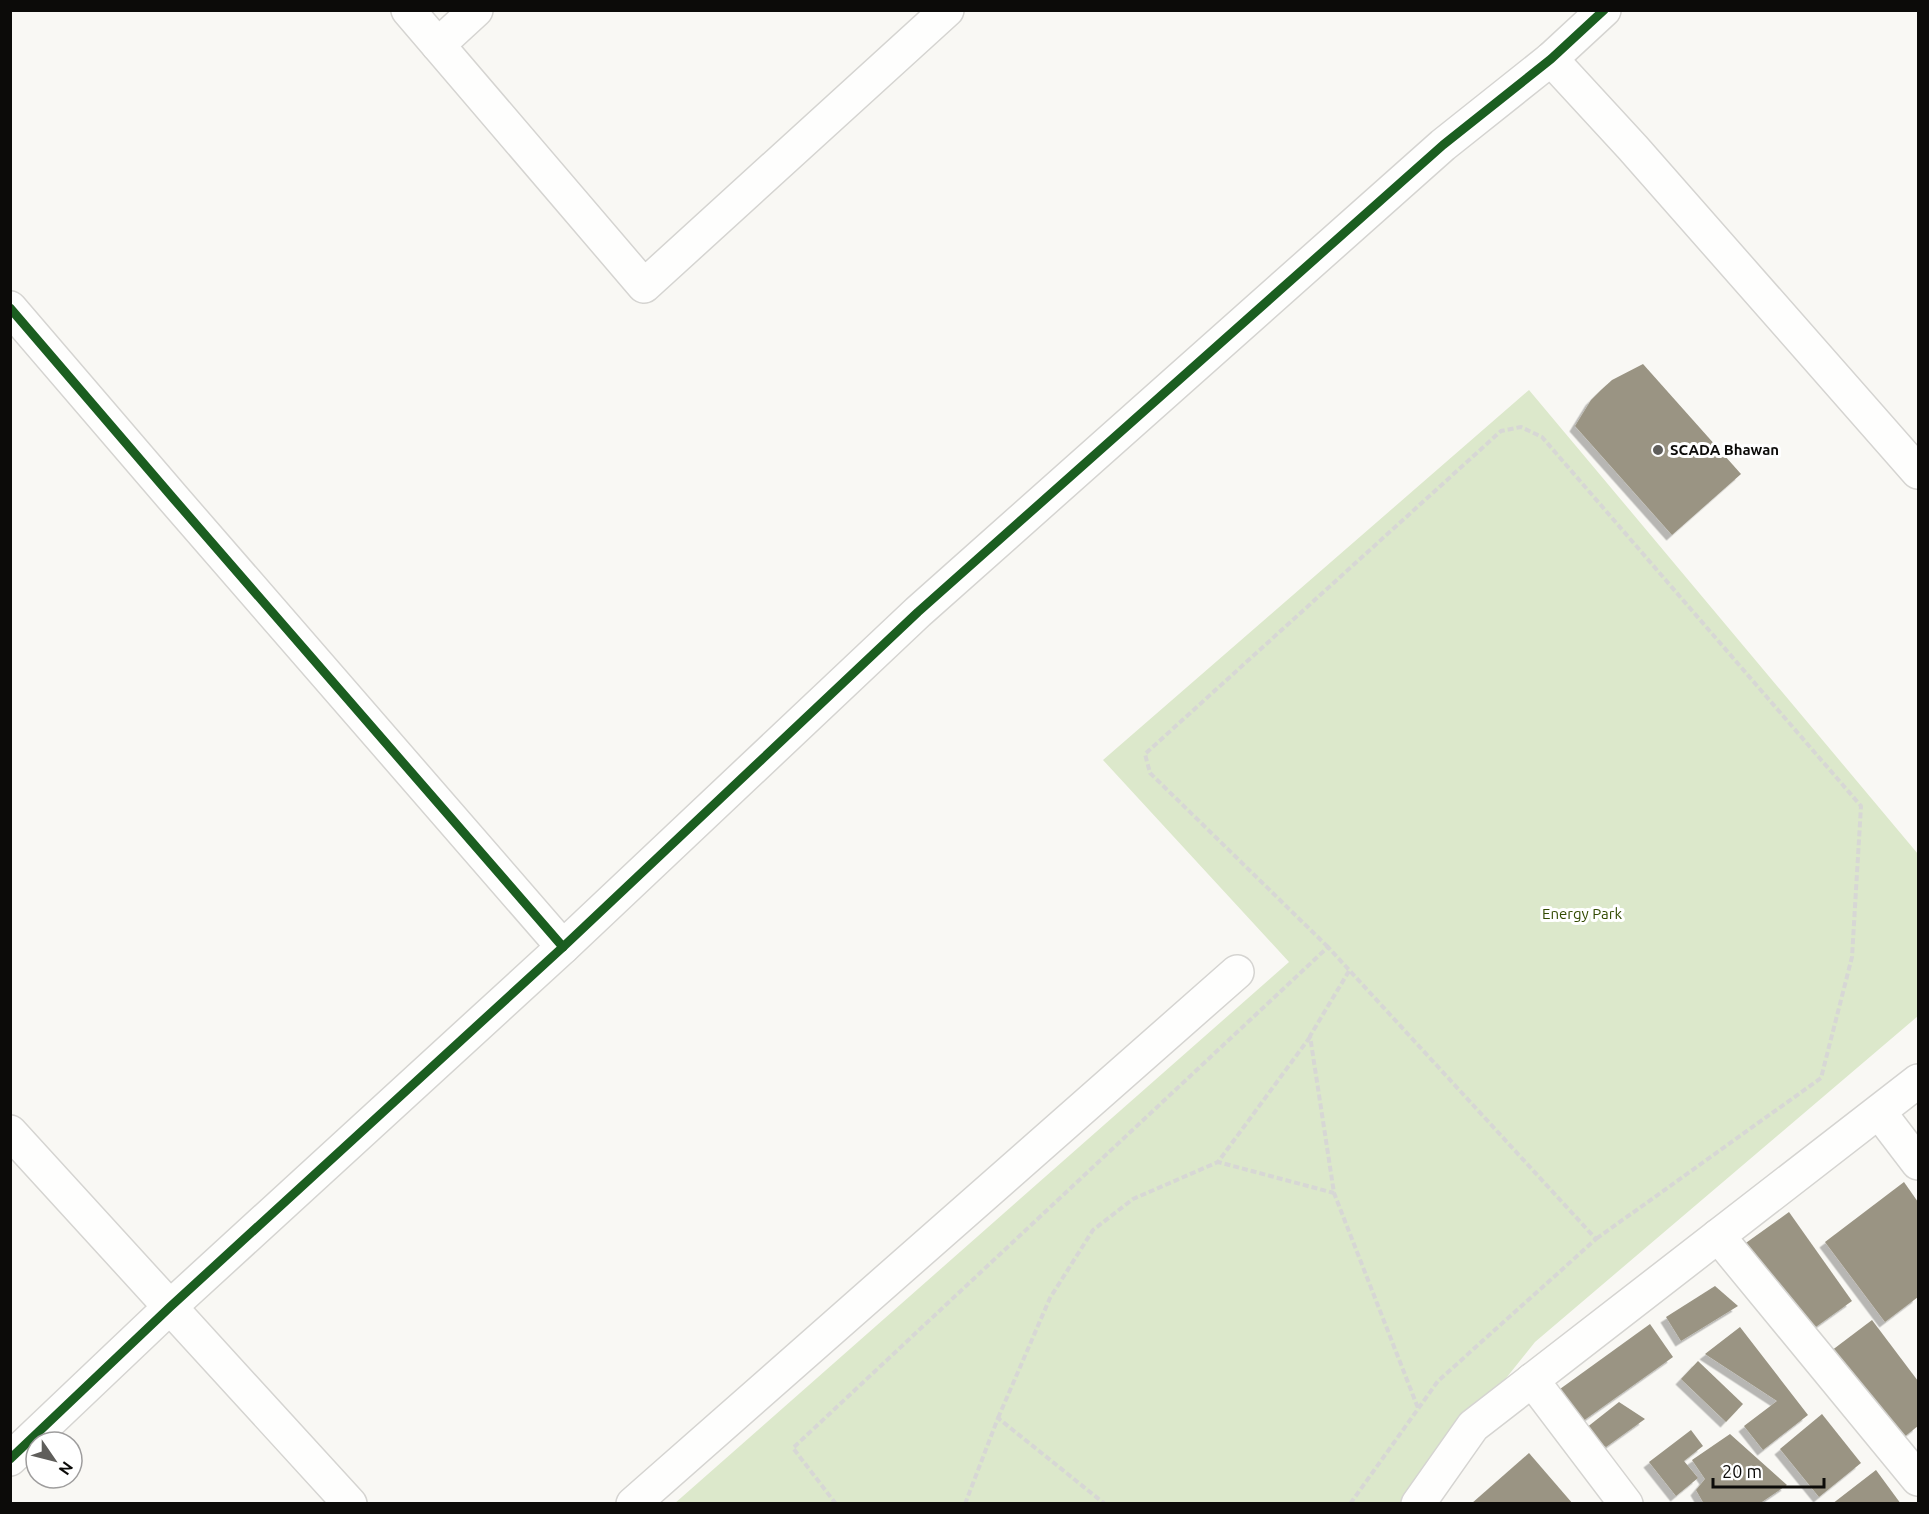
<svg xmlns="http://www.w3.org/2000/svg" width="1929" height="1514" font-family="Ubuntu,sans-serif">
	<defs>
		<filter id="shadow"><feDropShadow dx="-5.5" dy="5.5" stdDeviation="0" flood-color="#0004"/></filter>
	</defs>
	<rect width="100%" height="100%" fill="#f9f8f4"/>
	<polygon fill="#dce8cb" points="1529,390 1918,854 1918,1016 1535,1342 1406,1503 674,1504 1289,962 1103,760"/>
	<g fill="#9a9483" filter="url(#shadow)">
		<polygon points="1643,364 1741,474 1672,535 1575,426 1591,400 1601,390 1612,380"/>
		<polygon points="1904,1182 1918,1202 1918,1297 1885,1322 1825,1242"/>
		<polygon points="1789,1212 1852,1301 1806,1334 1743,1245"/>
		<polygon points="1715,1286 1738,1306 1681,1341 1666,1317"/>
		<polygon points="1872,1320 1918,1381 1918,1426 1899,1441 1831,1351"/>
		<polygon points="1650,1324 1673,1357 1583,1421 1560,1389"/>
		<polygon points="1740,1327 1808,1415 1763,1450 1744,1426 1777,1401 1705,1354"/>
		<polygon points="1698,1361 1743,1404 1726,1422 1681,1379"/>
		<polygon points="1619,1402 1645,1419 1606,1447 1581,1432"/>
		<polygon points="1822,1414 1861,1463 1819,1497 1780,1449"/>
		<polygon points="1691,1430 1703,1446 1684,1461 1698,1478 1676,1496 1649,1462"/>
		<polygon points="1730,1434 1787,1485 1759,1504 1704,1504 1696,1490 1705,1479 1692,1460"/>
		<polygon points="1529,1453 1573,1504 1471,1504"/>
		<polygon points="1876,1470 1901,1504 1832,1504"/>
	</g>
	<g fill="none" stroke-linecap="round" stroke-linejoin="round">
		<g stroke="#d5d4d1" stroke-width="36">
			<g id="minor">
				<polyline points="408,10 644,286 947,10"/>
				<polyline points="438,45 476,10"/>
				<polyline points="1551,59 1633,148 1918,472"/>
				<polyline points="10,308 173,498 563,947"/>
				<polyline points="1879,1112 1918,1163"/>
				<polyline points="1718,1236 1918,1479"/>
				<polyline points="1532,1380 1626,1504"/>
				<polyline points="10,1459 170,1307 350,1504"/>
				<polyline points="633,1504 1237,972"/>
				<polyline points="1418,1504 1473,1426 1918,1081"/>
			</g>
		</g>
		<g stroke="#d5d4d1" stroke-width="36">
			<polyline id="tertiary" points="10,1132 170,1307 563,947 918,612 1443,145 1551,59 1604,10"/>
		</g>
		<g stroke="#d7d7d5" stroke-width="4" stroke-dasharray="6 3" stroke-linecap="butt">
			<polyline points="1328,947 1150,773 1145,754 1501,431 1521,427 1542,437 1861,806 1852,957 1821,1078 1596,1239"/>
			<polyline points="1349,971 1310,1036 1334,1193 1418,1408"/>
			<polyline points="1310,1037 1218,1162 1334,1193"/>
			<polyline points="998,1418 1050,1298 1093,1230 1133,1199 1218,1162"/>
			<polyline points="836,1504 793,1448 1328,947 1596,1239 1438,1381 1350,1504"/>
			<polyline points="965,1504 998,1418 1105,1504"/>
		</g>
		<use href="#minor" stroke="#fefefd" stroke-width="33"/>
		<use href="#tertiary" stroke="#fefefd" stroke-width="33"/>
		<g stroke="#fff" stroke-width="13">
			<g id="cycleway">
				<polyline points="10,308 173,498 563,947"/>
				<polyline points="10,1459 170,1307 563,947 918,612 1443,145 1551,59 1604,10"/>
			</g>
		</g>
		<use href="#cycleway" stroke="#1b5e20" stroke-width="9"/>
	</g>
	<circle fill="#5f5e5b" stroke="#fff" stroke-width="2" cx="1658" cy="450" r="6"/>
	<g text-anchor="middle" stroke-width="6" stroke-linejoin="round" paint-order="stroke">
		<g font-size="15" font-weight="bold" fill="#0c0b09" stroke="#fff" text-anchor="start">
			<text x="1670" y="455">SCADA Bhawan</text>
		</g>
		<g font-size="15" fill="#324a00" stroke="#fff">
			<text x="1582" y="919">Energy Park</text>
		</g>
	</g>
	<rect width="1929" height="1514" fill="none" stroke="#0c0b09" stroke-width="24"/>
	<g transform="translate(54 1460) rotate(125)"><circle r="28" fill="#ffffff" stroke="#9e9d9d" stroke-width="1.5"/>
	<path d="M0-4.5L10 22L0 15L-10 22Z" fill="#5f5e5b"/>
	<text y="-9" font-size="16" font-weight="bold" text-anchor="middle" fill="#0c0b09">N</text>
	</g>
	<path d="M1713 1478v9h111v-9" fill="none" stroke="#0c0b09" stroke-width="3"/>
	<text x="1722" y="1478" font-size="18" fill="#0c0b09" stroke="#ffffff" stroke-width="4.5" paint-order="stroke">20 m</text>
</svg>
